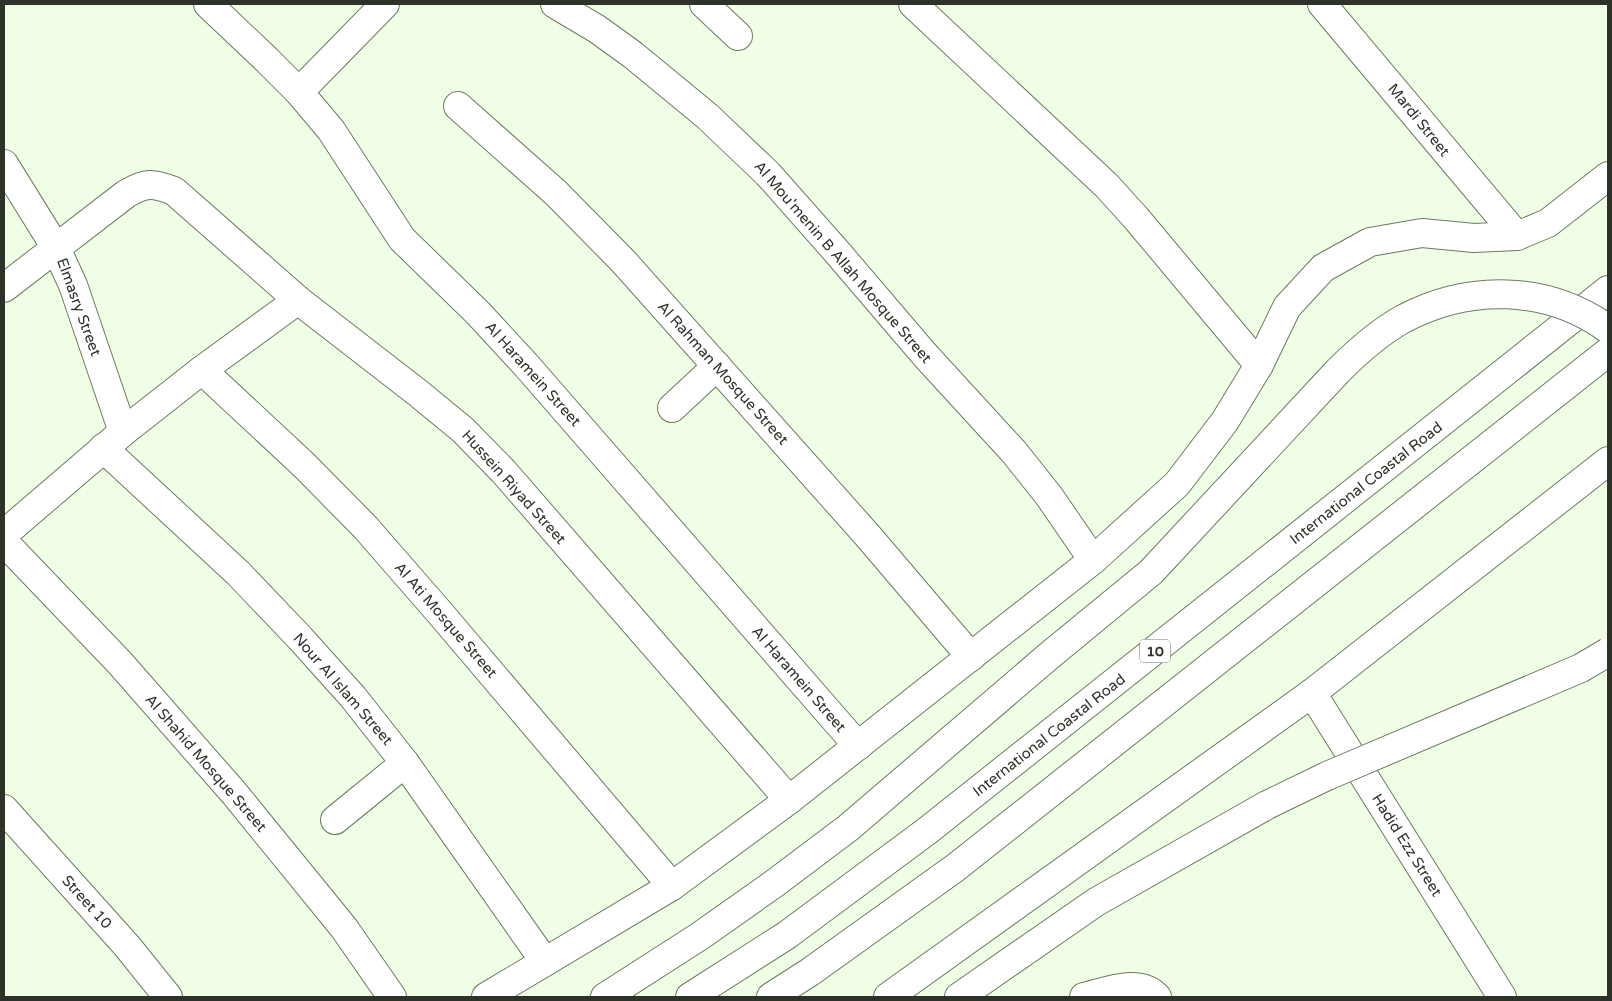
<svg xmlns="http://www.w3.org/2000/svg" width="1612" height="1001" font-family="'Varela Round',sans-serif">
	<rect width="100%" height="100%" fill="#f0fee5"/>
	<g fill="none" stroke-linecap="round" stroke-linejoin="round">
		<g stroke="#6c7b60" stroke-width="30">
			<g id="street">
				<polyline points="208,4 267,60 299,92 331,130 402,239 478,313 526,365 858,746"/>
				<polyline points="555,4 597,29 633,55 707,116 768,174 837,252 925,355 1014,452 1049,496 1093,560"/>
				<polyline points="704,4 738,36"/>
				<polyline points="913,4 1107,186 1136,218 1259,365"/>
				<polyline points="1322,4 1517,236"/>
				<polyline points="299,92 385,4"/>
				<polyline points="458,106 556,193 623,261 868,536 971,657"/>
				<polyline points="4,164 56,248 73,285 123,432"/>
				<path d="M4,288L126,194C146,182 153,183 174,191L298,300L418,393L463,430L504,472L789,800"/>
				<polyline points="202,370 305,466 366,528 440,613 672,886"/>
				<polyline points="672,408 717,366"/>
				<polyline points="103,448 238,573 300,638 353,697 405,763 545,962"/>
				<polyline points="4,534 123,432 202,370 298,300"/>
				<polyline points="4,542 120,663 234,793 344,928 392,997"/>
				<polyline points="1312,693 1502,997"/>
				<polyline points="4,809 127,946 168,997"/>
				<polyline points="335,820 405,763"/>
				<polyline points="486,997 672,886 789,800 1093,560 1177,484 1225,421 1259,365 1287,307 1323,268 1370,242 1422,233 1474,238 1517,236 1548,223 1608,176"/>
				<path d="M1084,997C1106,992 1139,977 1157,997"/>
			</g>
		</g>
		<g stroke="#6c7b60" stroke-width="30">
			<polyline id="secondary" points="888,997 1312,693 1608,461"/>
		</g>
		<g stroke="#6c7b60" stroke-width="30">
			<g id="highway">
				<polyline points="605,997 700,936 775,883 848,828 1050,655 1151,572"/>
				<polyline points="690,997 787,935 927,831 1608,290"/>
				<polyline points="771,997 810,972 955,868 1608,352"/>
				<polyline points="959,997 1096,902 1267,805"/>
			</g>
		</g>
		<use href="#street" stroke="#fff" stroke-width="28"/>
		<use href="#secondary" stroke="#fff" stroke-width="28"/>
		<use href="#highway" stroke="#fff" stroke-width="28"/>
		<g stroke="#6c7b60" stroke-width="30" stroke-linecap="butt">
			<g id="highway-bridge">
				<path d="M1151,572L1338,371C1358,351 1378,333 1403,319C1469,284 1547,285 1608,329"/>
				<polyline points="1267,805 1327,776 1581,668 1608,652"/>
			</g>
		</g>
		<use href="#highway-bridge" stroke="#fff" stroke-width="28"/>
	</g>
	<g text-anchor="middle" stroke-width="5" stroke-linejoin="round" paint-order="stroke">
		<rect fill="#fff" stroke="#6c7068" stroke-width="1" x="1140" y="639.5" width="30" height="23" rx="4"/>
		<g font-size="14" font-weight="bold" fill="#2d3328">
			<text x="1155" y="656">10</text>
		</g>
		<g font-size="15" fill="#2d3328" stroke="#fff">
			<text transform="translate(1419 120) rotate(51)" y="5">Mardi Street</text>
			<text transform="translate(843 262) rotate(49)" y="5">Al Mou'menin B Allah Mosque Street</text>
			<text transform="translate(79 307) rotate(70)" y="5">Elmasry Street</text>
			<text transform="translate(723 373) rotate(48)" y="5">Al Rahman Mosque Street</text>
			<text transform="translate(533 374) rotate(48)" y="5">Al Haramein Street</text>
			<text transform="translate(1366 483) rotate(-38)" y="5">International Coastal Road</text>
			<text transform="translate(514 487) rotate(48)" y="5">Hussein Riyad Street</text>
			<text transform="translate(446 620) rotate(49)" y="5">Al Ati Mosque Street</text>
			<text transform="translate(799 679) rotate(49)" y="5">Al Haramein Street</text>
			<text transform="translate(343 689) rotate(49)" y="5">Nour Al Islam Street</text>
			<text transform="translate(1049 735) rotate(-38)" y="5">International Coastal Road</text>
			<text transform="translate(206 763) rotate(49)" y="5">Al Shahid Mosque Street</text>
			<text transform="translate(1407 845) rotate(58)" y="5">Hadid Ezz Street</text>
			<text transform="translate(87 902) rotate(48)" y="5">Street 10</text>
		</g>
	</g>
	<rect width="1612" height="1001" fill="none" stroke="#2d3328" stroke-width="10"/>
</svg>
